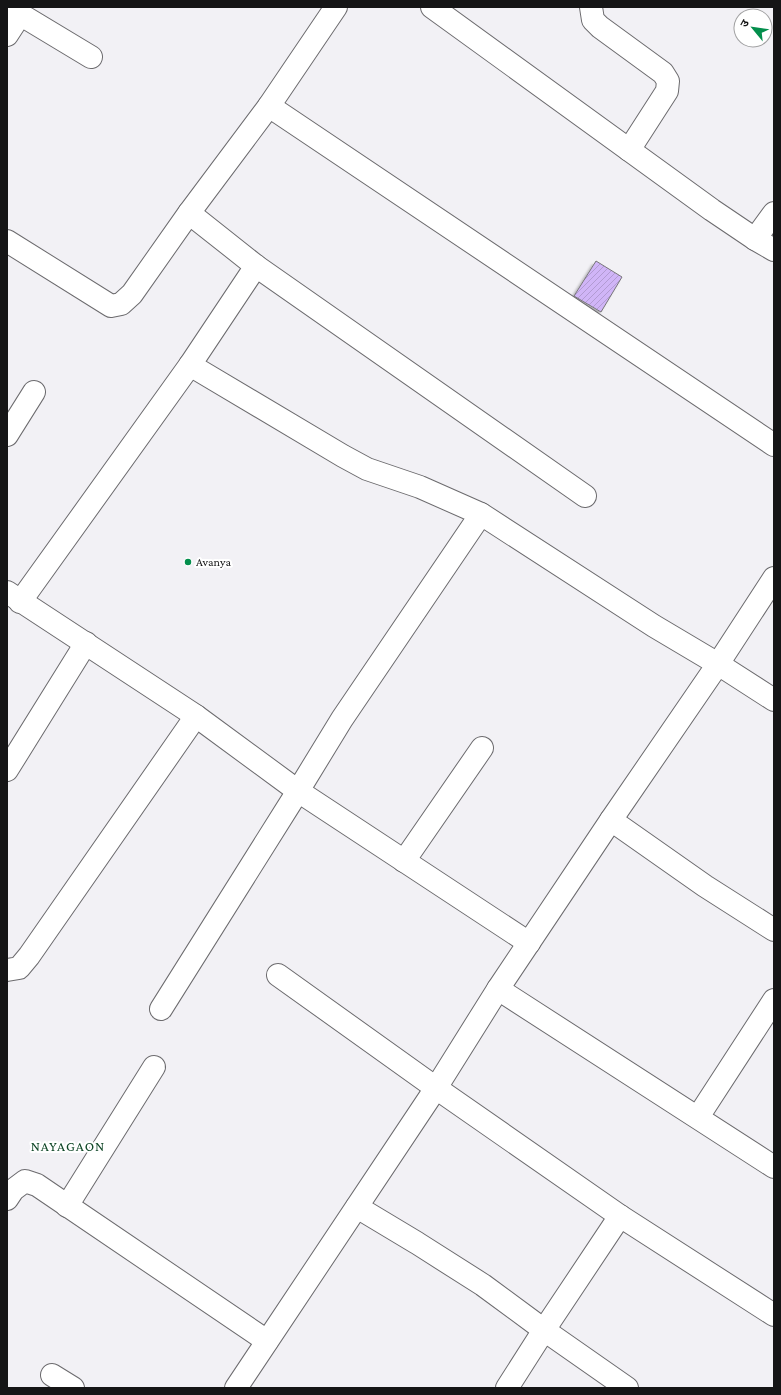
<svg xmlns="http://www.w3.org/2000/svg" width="781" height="1395" font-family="'Crimson Pro','Noto Sans Devanagari',serif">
	<defs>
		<pattern id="building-hatch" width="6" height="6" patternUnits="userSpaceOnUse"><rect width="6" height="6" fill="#d0b5f7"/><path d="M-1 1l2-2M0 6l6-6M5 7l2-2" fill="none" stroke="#b29bd3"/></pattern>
		<filter id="shadow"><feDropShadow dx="-3.5" dy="3.5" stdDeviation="1" flood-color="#0004"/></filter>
	</defs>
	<rect width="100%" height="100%" fill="#f2f1f5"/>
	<polygon fill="url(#building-hatch)" stroke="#79777b" filter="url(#shadow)" points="596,261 622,277 601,312 574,296"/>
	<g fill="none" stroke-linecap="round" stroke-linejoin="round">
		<g stroke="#6c6b6e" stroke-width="24">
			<g id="minor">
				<polyline points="8,7 91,57"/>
				<polyline points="336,7 269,106 774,445"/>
				<polyline points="432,7 712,210 755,239 774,250"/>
				<polyline points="591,7 593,20 600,27 663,73 668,81 667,91 629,150"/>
				<polyline points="7,35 20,15"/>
				<polyline points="189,213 256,266 585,496"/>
				<polyline points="755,239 774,213"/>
				<polyline points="7,241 111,306 121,304 132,294 189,213 269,106"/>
				<polyline points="190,365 343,456 367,469 420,487 481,514"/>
				<polyline points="7,435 34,392"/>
				<polyline points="7,592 196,716 298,791 529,943"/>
				<polyline points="20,602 190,365 256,266"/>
				<polyline points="7,770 86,643"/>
				<polyline points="611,820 705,886 774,930"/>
				<polyline points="404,861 482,748"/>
				<polyline points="7,970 19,968 29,956 196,716"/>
				<polyline points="278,975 436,1088 620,1216 774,1315"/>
				<polyline points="498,989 774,1167"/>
				<polyline points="161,1009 298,791 342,719 481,514 654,626 718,664 774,700"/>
				<polyline points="698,1117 774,1000"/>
				<polyline points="7,1199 13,1190 25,1181 37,1185 267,1341"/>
				<polyline points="67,1206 154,1067"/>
				<polyline points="357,1207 417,1243 483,1285 544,1330 627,1388"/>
				<polyline points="52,1375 73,1388"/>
				<polyline points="236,1388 436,1088 498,989 611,820 718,664 774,578"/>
				<polyline points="507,1388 544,1330 620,1216"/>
			</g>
		</g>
		<use href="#minor" stroke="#fff" stroke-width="22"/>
	</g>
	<circle fill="#038e4c" stroke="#fff" stroke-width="1.5" cx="188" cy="562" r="4"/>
	<g text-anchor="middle" stroke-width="4" stroke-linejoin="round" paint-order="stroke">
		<g font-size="12" fill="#151516" stroke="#fff" text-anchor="start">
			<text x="196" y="566">Avanya</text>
		</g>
		<g font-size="14" letter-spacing="1" fill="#0f4727" stroke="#fff">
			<text x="68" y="1151">NAYAGAON</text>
		</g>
	</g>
	<rect width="781" height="1395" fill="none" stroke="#151516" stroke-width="16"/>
	<g transform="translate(753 28) rotate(299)"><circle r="19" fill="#ffffff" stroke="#a1a1a2"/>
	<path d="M0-3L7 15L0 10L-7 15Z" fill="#038e4c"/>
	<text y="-6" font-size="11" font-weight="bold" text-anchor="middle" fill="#151516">उ</text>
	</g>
</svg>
